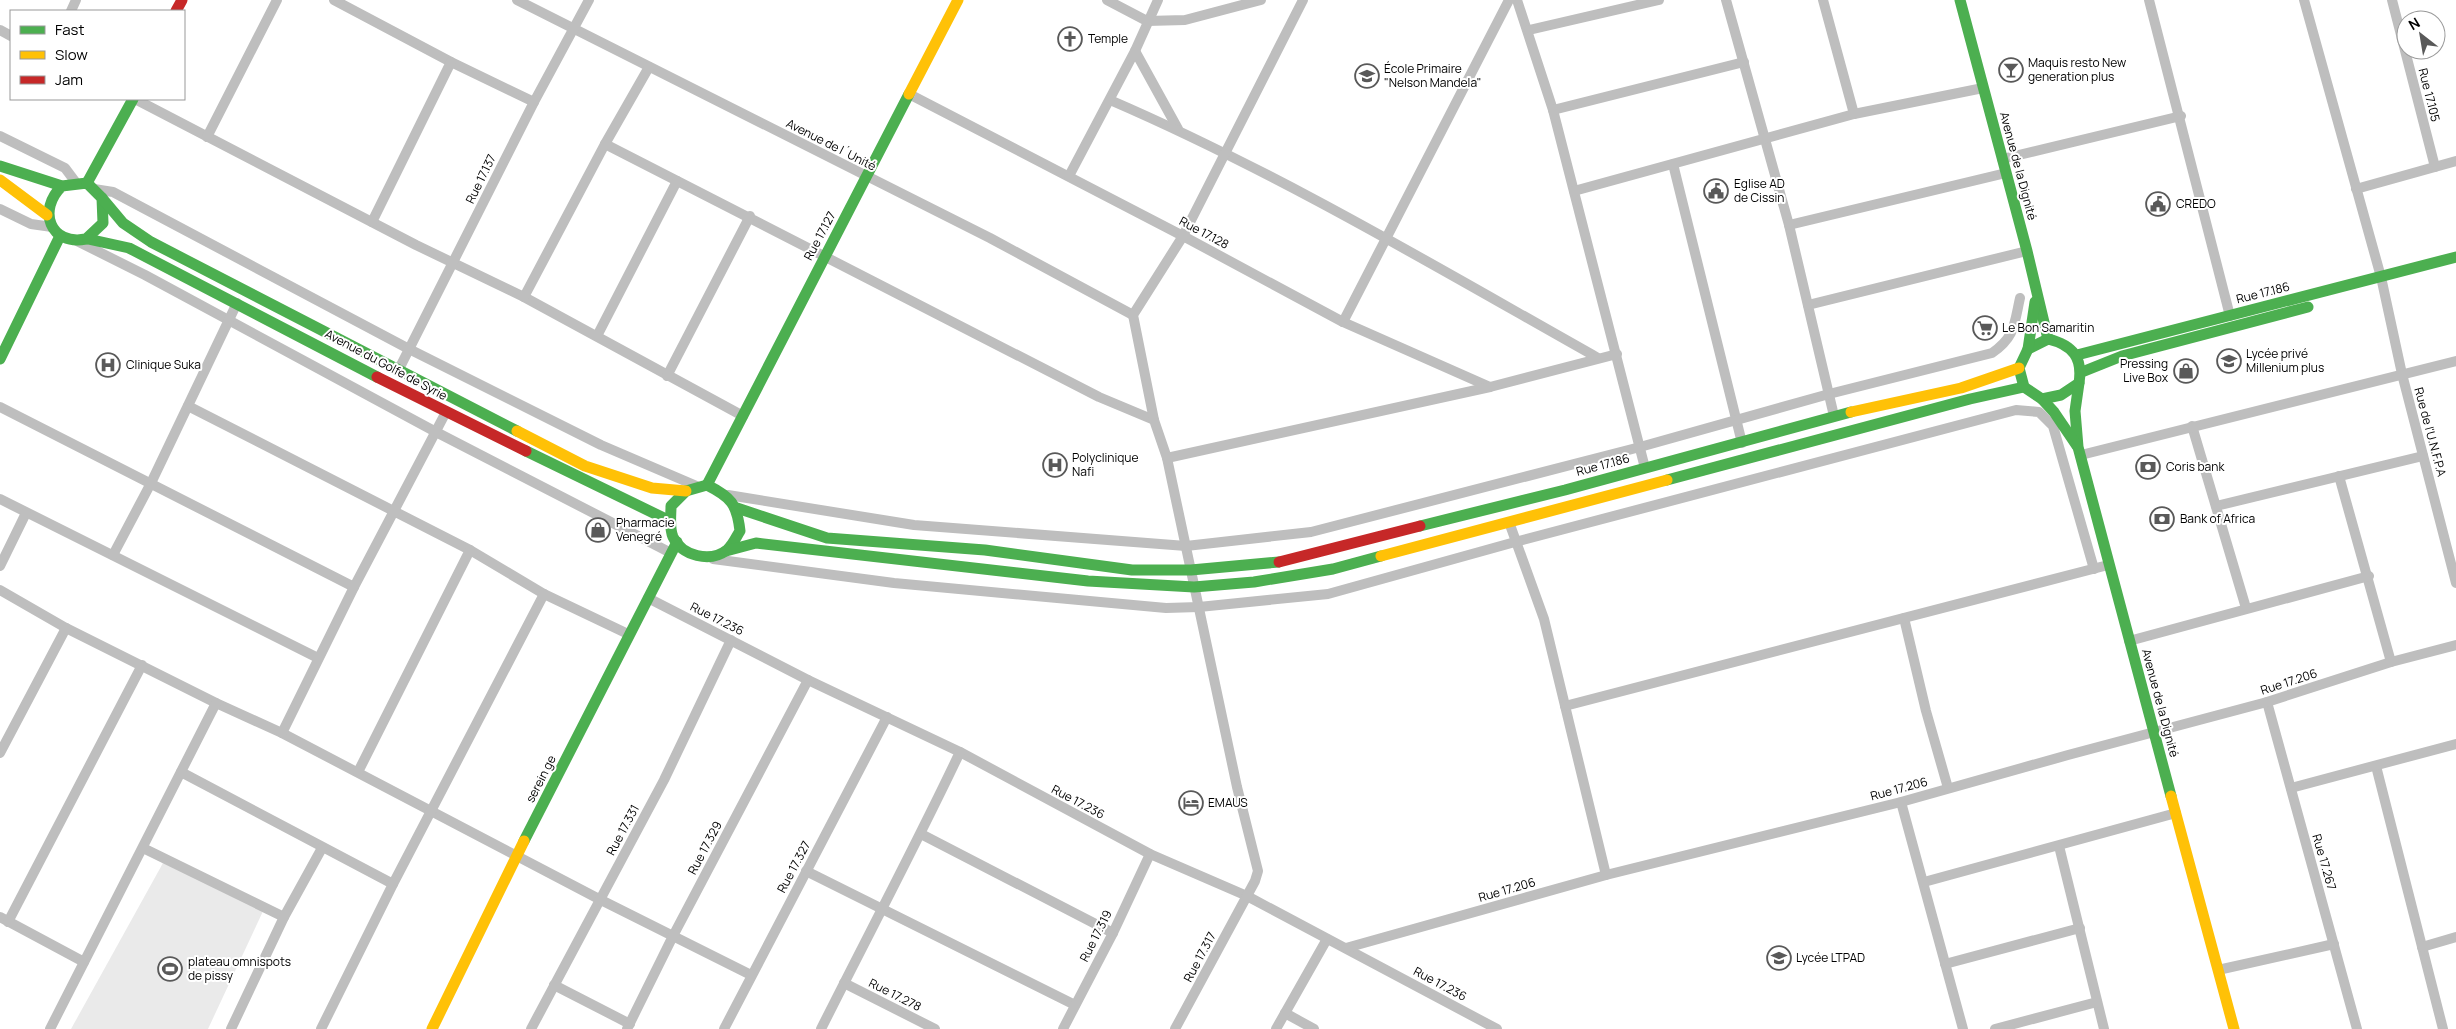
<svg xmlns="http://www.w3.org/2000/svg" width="2456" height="1029" font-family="Manrope,sans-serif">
	<rect width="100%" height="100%" fill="#fff"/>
	<polygon fill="#eaeaea" points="163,863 264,909 208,1029 71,1029"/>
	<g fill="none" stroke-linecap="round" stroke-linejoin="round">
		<g stroke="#bebebe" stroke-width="10">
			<polyline points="334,0 451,62 534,102"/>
			<polyline points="517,0 990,238 1133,315"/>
			<polyline points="1107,0 1147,21 1185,20 1261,0"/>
			<polyline points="1517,0 1553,110 1645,468"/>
			<polyline points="1726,0 1789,225 1834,416"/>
			<polyline points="1823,0 1854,114"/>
			<polyline points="2149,0 2230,316"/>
			<polyline points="2304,0 2381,277 2402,374 2456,583"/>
			<polyline points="2392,0 2435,167"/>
			<polyline points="71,11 76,0"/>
			<polyline points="0,30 11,36"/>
			<polyline points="1529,30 1659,0"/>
			<polyline points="1135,51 1178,129"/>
			<polyline points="909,94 1183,236 1343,322 1490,387"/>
			<polyline points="135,99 416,245 524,297 743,416"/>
			<path d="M1110,100C1279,173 1438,268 1598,358"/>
			<polyline points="1553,110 1744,62"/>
			<polyline points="0,136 65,168 77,184"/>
			<polyline points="207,137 277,0"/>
			<polyline points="605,144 1099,397 1154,420"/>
			<polyline points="2002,159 2181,116"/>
			<polyline points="1673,164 1742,443"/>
			<polyline points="1069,176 1135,51 1158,0"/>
			<polyline points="94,189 113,192 409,349 601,445 699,487"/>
			<polyline points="2356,189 2456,161"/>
			<polyline points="1574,191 1854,114 1983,88"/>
			<polyline points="0,209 31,224 52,227"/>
			<polyline points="372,222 451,62"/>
			<polyline points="1789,225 2006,173"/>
			<polyline points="77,241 145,275 436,432 671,553"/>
			<polyline points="524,297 605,144 649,67"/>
			<polyline points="1808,305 2027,251"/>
			<polyline points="1343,322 1509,0"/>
			<polyline points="597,336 677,181"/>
			<polyline points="398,371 534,102 589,0"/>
			<polyline points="667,376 750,216"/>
			<polyline points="188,406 470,550 544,594 628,634"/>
			<polyline points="0,407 354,587"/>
			<polyline points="2192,426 2246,608"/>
			<polyline points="2081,455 2456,361"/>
			<polyline points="1167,458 1490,387 1617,354"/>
			<polyline points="2339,476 2391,662"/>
			<path d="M728,495L914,525L1186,546L1311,532L1640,447L1829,394L1992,353C2015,337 2014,325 2020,298"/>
			<polyline points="0,499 318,658"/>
			<polyline points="2216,506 2423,456"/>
			<polyline points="1509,522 1544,619 1606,875"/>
			<polyline points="113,555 151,483 237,303"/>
			<polyline points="713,559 894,583 1166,608 1199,607 1328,594 1515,542 2016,410 2039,412 2053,426 2094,569"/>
			<polyline points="0,566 26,513"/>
			<polyline points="0,590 66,628 216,703 282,733 599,899 751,975"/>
			<polyline points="648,598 808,680 960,752 1150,854 1247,896 1497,1029"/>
			<polyline points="1904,618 1926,711 1948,788"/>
			<polyline points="2129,641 2369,576"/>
			<polyline points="2267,702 2357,1029"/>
			<polyline points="1565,706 2108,565"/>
			<polyline points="282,733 354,587 446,412"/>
			<polyline points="0,753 66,628"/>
			<polyline points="2376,766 2443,1029"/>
			<polyline points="181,772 393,884"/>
			<polyline points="358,772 470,550"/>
			<polyline points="2291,788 2456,744"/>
			<polyline points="1901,802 1963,1029"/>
			<polyline points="921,834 1113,933"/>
			<polyline points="2059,846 2104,1029"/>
			<polyline points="143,848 284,917"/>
			<polyline points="806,871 1075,1005"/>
			<polyline points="1924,882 2176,813"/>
			<polyline points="0,917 84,962"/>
			<polyline points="8,922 142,665"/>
			<polyline points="2422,947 2456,937"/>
			<polyline points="1346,948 1606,875 1901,802 2068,755 2267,702 2391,662 2456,645"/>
			<polyline points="1945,964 2080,928"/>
			<polyline points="2218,970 2334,944"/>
			<polyline points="844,983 935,1029"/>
			<polyline points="554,985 630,1024"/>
			<polyline points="1285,1013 1314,1029"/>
			<polyline points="50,1029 216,703"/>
			<polyline points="231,1029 284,917 322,848"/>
			<polyline points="321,1029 393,884 544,594"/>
			<polyline points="531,1029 664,780 731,640"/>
			<polyline points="627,1029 673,936 808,680"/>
			<polyline points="724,1029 887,717"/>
			<path d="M821,1029C867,937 916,845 960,752"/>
			<polyline points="1063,1029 1113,933 1150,854"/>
			<polyline points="1175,1029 1255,881 1258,871 1237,787 1167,458 1154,420 1133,315 1183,236 1303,0"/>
			<polyline points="1276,1029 1327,939"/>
			<polyline points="1995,1029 2097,1002"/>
		</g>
		<g stroke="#4caf50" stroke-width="11">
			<polyline points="1960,0 2027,251 2048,339"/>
			<path d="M0,166L62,186L87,183L102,198L103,223L86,239C50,246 37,210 62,186"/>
			<polyline points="87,183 133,99"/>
			<polyline points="102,198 123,223 151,242 517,431"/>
			<polyline points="88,239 129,248 377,377"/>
			<path d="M2048,339C2073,345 2083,358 2079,383L2061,395L2042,399L2024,387L2019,368L2028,349Z"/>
			<polyline points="2028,349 2035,302"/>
			<polyline points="2077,355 2456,257"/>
			<polyline points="0,359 60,236"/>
			<polyline points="2082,372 2122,356 2308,307"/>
			<polyline points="2079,383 2075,411 2078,447 2171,796"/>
			<polyline points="2042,399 2054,412 2077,446"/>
			<polyline points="526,451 670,521"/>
			<polyline points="1667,480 1970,399 2024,387"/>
			<polyline points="707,485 909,94"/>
			<path d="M707,485C731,497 737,504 740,531C736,537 733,545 727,550C710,563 682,556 673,537C669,528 671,516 671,506L686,491Z"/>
			<polyline points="737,508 827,538 985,550 1132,570 1191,570 1279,562"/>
			<polyline points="1420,526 1565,490 1851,412"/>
			<polyline points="726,551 756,543 1088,581 1194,587 1254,582 1333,569 1381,556"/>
			<polyline points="524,841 677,542"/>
		</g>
		<g stroke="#ffc107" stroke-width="11">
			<polyline points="909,94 958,0"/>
			<polyline points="0,180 47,215"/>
			<polyline points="1851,412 1961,388 2019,368"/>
			<polyline points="517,431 585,466 652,488 686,491"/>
			<polyline points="1381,556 1667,480"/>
			<polyline points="2171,796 2234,1029"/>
			<polyline points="432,1029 524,841"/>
		</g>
		<g stroke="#c62828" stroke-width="11">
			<polyline points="176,11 182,0"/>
			<polyline points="377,377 526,451"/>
			<polyline points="1279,562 1420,526"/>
		</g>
	</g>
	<defs>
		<g id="church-ring" transform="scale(1.25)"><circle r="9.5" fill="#fff" stroke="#595959" stroke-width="1.5"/><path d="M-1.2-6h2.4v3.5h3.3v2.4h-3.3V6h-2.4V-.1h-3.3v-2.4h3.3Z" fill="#595959"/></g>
		<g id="bar-ring" transform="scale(1.25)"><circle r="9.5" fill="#fff" stroke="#595959" stroke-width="1.5"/><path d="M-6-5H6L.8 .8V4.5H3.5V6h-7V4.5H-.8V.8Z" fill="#595959"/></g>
		<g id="school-ring" transform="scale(1.25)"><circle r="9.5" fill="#fff" stroke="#595959" stroke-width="1.5"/><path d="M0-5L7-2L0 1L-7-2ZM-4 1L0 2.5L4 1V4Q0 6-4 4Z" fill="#595959"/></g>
		<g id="civic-ring" transform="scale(1.25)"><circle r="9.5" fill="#fff" stroke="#595959" stroke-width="1.5"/><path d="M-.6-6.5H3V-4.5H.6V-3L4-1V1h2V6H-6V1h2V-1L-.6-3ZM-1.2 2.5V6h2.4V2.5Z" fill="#595959"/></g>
		<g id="supermarket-ring" transform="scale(1.25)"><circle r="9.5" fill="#fff" stroke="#595959" stroke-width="1.5"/><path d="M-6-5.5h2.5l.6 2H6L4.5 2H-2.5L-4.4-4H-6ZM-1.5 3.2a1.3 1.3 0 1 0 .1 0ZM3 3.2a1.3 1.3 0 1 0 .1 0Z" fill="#595959"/></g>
		<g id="hospital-ring" transform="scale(1.25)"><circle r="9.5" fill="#fff" stroke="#595959" stroke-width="1.5"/><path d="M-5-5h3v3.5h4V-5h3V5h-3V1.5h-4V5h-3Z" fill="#595959"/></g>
		<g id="shop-ring" transform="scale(1.25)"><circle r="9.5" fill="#fff" stroke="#595959" stroke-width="1.5"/><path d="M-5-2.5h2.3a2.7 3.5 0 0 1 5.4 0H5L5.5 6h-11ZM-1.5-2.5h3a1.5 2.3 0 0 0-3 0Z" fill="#595959"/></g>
		<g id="bank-ring" transform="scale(1.25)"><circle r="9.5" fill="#fff" stroke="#595959" stroke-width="1.5"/><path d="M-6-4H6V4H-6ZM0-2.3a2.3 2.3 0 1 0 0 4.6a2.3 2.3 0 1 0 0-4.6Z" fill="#595959"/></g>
		<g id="hotel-ring" transform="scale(1.25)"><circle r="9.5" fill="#fff" stroke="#595959" stroke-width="1.5"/><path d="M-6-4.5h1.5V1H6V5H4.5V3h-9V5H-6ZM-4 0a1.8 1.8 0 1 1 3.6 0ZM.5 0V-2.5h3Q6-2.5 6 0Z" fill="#595959"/></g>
		<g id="stadium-ring" transform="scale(1.25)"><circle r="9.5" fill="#fff" stroke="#595959" stroke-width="1.5"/><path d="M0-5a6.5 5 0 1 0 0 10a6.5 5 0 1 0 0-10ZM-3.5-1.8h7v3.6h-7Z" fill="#595959"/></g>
	</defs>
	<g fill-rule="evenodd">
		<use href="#church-ring" x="1070" y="39"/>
		<use href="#bar-ring" x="2011" y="70"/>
		<use href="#school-ring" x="1367" y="76"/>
		<use href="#civic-ring" x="1716" y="191"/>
		<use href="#civic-ring" x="2158" y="204"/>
		<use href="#supermarket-ring" x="1985" y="328"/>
		<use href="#school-ring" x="2229" y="361"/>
		<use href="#hospital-ring" x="108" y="365"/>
		<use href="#shop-ring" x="2186" y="371"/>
		<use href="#hospital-ring" x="1055" y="465"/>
		<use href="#bank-ring" x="2148" y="467"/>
		<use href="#bank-ring" x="2162" y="519"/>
		<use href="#shop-ring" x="598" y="530"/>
		<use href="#hotel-ring" x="1191" y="803"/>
		<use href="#school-ring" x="1779" y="958"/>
		<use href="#stadium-ring" x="170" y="969"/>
	</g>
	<g text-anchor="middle" stroke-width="4" stroke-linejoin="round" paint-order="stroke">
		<g font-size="12" fill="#000" stroke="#fff" text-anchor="start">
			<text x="1088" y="43">Temple</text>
			<text x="2028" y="67">Maquis resto New<tspan x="2028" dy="14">generation plus</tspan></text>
			<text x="1384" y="73">École Primaire<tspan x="1384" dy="14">"Nelson Mandela"</tspan></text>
			<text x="1734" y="188">Eglise AD<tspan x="1734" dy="14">de Cissin</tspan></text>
			<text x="2176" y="208">CREDO</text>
			<text x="2002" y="332">Le Bon Samaritin</text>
			<text x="2246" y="358">Lycée privé<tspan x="2246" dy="14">Millenium plus</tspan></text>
			<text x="2168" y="368" text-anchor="end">Pressing<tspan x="2168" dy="14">Live Box</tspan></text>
			<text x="126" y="369">Clinique Suka</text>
			<text x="1072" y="462">Polyclinique<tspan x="1072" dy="14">Nafi</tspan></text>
			<text x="2166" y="471">Coris bank</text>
			<text x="2180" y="523">Bank of Africa</text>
			<text x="616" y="527">Pharmacie<tspan x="616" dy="14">Venegré</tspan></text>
			<text x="1208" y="807">EMAUS</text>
			<text x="1796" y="962">Lycée LTPAD</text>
			<text x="188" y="966">plateau omnispots<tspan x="188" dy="14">de pissy</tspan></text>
		</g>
		<g font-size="12" fill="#000" stroke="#fff">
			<text transform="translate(2429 95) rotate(76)" y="4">Rue 17.105</text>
			<text transform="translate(831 145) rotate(27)" y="4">Avenue de l´Unité</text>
			<text transform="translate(2018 166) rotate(75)" y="4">Avenue de la Dignité</text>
			<text transform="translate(481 179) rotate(-64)" y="4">Rue 17.137</text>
			<text transform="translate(1204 233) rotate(28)" y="4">Rue 17.128</text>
			<text transform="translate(820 236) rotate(-62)" y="4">Rue 17.127</text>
			<text transform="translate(2263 293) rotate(-14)" y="4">Rue 17.186</text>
			<text transform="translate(386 365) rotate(28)" y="4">Avenue du Golfe de Syrie</text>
			<text transform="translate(2430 432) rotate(75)" y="4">Rue de l'U.N.F.P.A</text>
			<text transform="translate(1603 465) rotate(-15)" y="4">Rue 17.186</text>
			<text transform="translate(717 619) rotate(27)" y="4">Rue 17.236</text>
			<text transform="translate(2289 682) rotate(-18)" y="4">Rue 17.206</text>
			<text transform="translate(2160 703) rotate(75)" y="4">Avenue de la Dignité</text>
			<text transform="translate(541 779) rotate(-63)" y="4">serein ge</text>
			<text transform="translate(1899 789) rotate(-15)" y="4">Rue 17.206</text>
			<text transform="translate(1078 802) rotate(28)" y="4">Rue 17.236</text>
			<text transform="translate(623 830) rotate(-62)" y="4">Rue 17.331</text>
			<text transform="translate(705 848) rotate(-62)" y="4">Rue 17.329</text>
			<text transform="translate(2324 862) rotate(74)" y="4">Rue 17.267</text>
			<text transform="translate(794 867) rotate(-62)" y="4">Rue 17.327</text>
			<text transform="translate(1507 890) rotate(-16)" y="4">Rue 17.206</text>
			<text transform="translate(1096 936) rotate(-63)" y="4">Rue 17.319</text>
			<text transform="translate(1200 957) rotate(-62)" y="4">Rue 17.317</text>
			<text transform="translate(1440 984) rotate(28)" y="4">Rue 17.236</text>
			<text transform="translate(895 995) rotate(27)" y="4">Rue 17.278</text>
		</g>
	</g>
	<rect x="10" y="10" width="175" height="90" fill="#ffffff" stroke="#999999"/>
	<rect x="20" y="26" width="25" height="8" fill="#4caf50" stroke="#999999"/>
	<text x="55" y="35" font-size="15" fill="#000000">Fast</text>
	<rect x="20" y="51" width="25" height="8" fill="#ffc107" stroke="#999999"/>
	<text x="55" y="60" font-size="15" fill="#000000">Slow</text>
	<rect x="20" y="76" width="25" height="8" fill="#c62828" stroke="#999999"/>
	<text x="55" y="85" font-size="15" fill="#000000">Jam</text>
	<g transform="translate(2421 35) rotate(329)"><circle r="24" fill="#ffffff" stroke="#999999"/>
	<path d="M0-4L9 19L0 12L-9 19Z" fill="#595959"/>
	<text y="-8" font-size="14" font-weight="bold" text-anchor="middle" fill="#000000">N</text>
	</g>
</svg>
